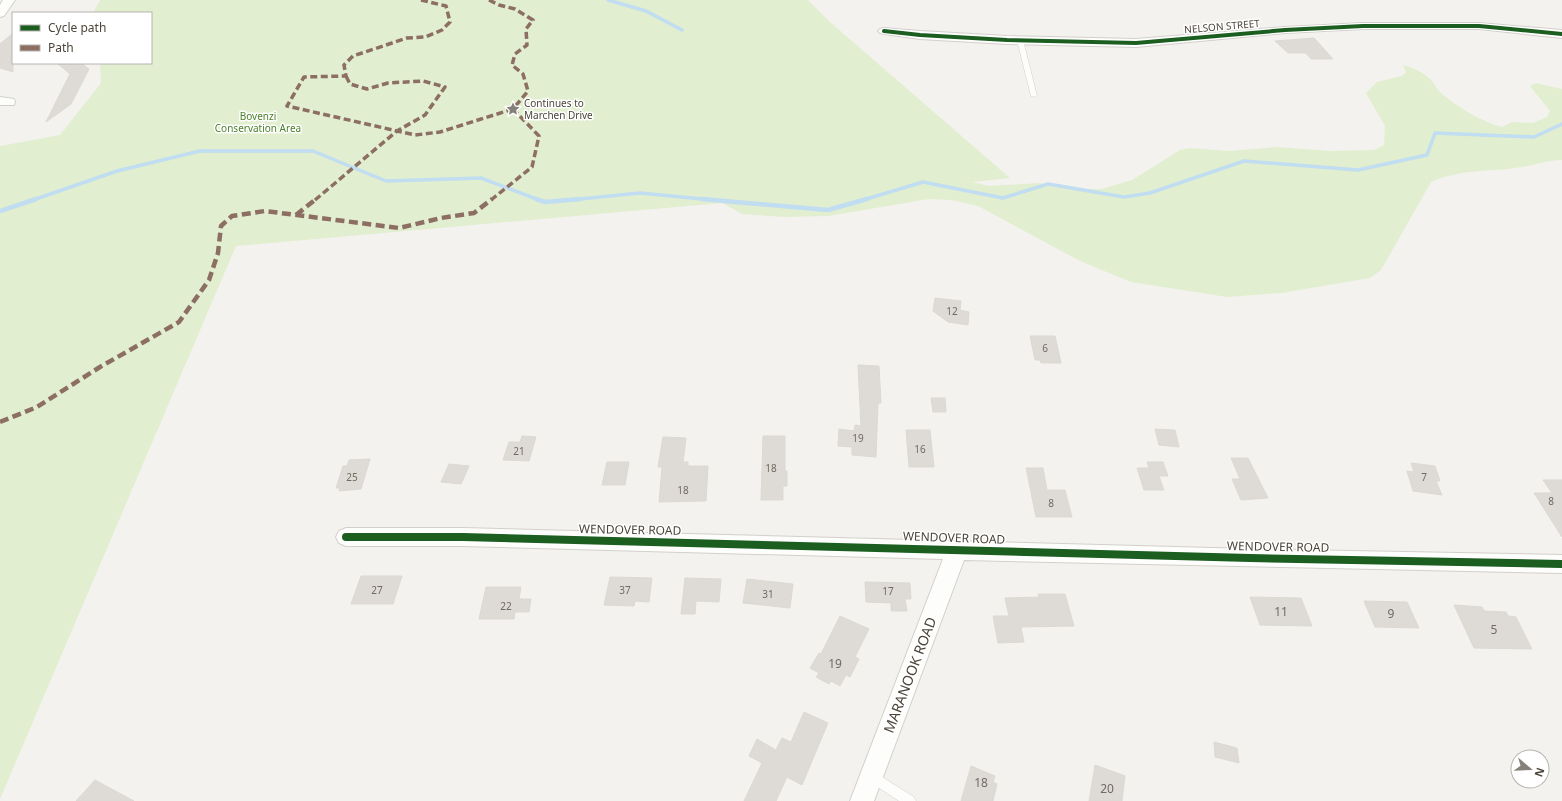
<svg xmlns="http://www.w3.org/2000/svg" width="1562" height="801" font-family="'Noto Sans',sans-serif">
	<rect width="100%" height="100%" fill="#f4f2ee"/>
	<path fill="#e1eecf" d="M100,0H808L830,22L1010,178L972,182L989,186L1039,183L1079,189H1102L1132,180L1180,150L1190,148L1229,151L1277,147L1330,151L1374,150L1384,145L1385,126L1366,93L1377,82L1402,76L1406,72L1403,65C1412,67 1423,72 1430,79C1434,83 1436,88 1440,92C1457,107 1480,121 1502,127L1512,122L1533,123L1547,117L1550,111L1530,86L1536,83L1562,89V160C1548,160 1536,165 1522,167C1492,172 1459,169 1431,182L1381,270L1370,278L1282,293L1227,297L1131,282L1080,261L978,206L952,200L929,199L828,216L784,217L742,214L722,203L236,246L0,799V146L60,135L101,83L100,65L104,63H151V13H93Z"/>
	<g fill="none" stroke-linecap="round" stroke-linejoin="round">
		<g stroke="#c0ddf1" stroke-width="3.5">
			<polyline points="608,0 646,11 682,30"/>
			<polyline points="33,200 117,171 200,151 313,151 386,181 481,178 539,200"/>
			<polyline points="570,200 640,193 713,200"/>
			<polyline points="863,200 923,182 1003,198 1048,184 1124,197 1150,193 1244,161 1358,170 1427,155 1435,133 1534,137 1562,124"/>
		</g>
		<g stroke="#c0ddf1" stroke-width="4.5">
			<polyline points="536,199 545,202 581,199"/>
			<polyline points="702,199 828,210 867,199"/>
			<polyline points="0,211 36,199"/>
		</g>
	</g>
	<g fill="#dedbd6" stroke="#dcd9d4">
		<polygon points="13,33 13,72 0,68 0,44"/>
		<polygon points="1314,38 1333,59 1311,59 1306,53 1288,53 1275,41"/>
		<polygon points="57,63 81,63 89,69 71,104 46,122 70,74"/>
		<polygon points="935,298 961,301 960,310 969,312 968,325 948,322 933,311"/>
		<polygon points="1030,336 1055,336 1061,363 1041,363 1040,360 1035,360"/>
		<polygon points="858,365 879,366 881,403 878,403 876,457 852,455 852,447 838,446 839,429 854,431 855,425 861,426"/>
		<polygon points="931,398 945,398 946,412 933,412"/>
		<polygon points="1155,429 1175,430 1179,447 1159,445"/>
		<polygon points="906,430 930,430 934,467 909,467"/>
		<polygon points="522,436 536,437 529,461 503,460 509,442 520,442"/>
		<polygon points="763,436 785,436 785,471 787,471 787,486 783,486 783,500 761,500"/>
		<polygon points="663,437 686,438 683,462 688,462 688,466 708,466 706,501 659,502 662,467 658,467"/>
		<polygon points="1231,458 1248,458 1268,498 1241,500 1232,479 1240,479"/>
		<polygon points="370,459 361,489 339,491 340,488 336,488 343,466 347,466 349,460"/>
		<polygon points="607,462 629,462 625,485 602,485"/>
		<polygon points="1147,462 1163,462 1168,476 1159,476 1164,490 1144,490 1137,468 1149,468"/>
		<polygon points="1411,463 1435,466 1440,481 1436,481 1442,495 1413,491 1407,471 1414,472"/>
		<polygon points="449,464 469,466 461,484 441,482"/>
		<polygon points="1026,468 1043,468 1047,490 1065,490 1072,517 1036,517"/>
		<polygon points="1543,480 1562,480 1562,537 1534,493 1552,493"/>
		<polygon points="361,576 402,576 393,604 351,604"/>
		<polygon points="610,577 652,578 649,602 635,601 634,606 604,605"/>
		<polygon points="685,578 721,579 719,602 696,601 695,614 681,614"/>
		<polygon points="747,579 793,584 790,608 743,603"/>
		<polygon points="865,582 910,583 911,599 905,599 907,611 891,611 891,603 866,602"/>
		<polygon points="486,587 521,587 519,599 531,599 529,612 515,612 514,619 479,619"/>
		<polygon points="1038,594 1065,594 1074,626 1021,627 1024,642 998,643 993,616 1009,616 1005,598 1039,597"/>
		<polygon points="1250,597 1301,598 1312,626 1260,625"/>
		<polygon points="1364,601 1407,602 1419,628 1375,627"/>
		<polygon points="1454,605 1482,607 1484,611 1506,612 1508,616 1516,617 1532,649 1474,648"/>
		<polygon points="840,616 869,629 855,657 859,659 850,677 846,675 840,686 831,681 829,684 816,677 819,673 810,668 819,653 821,654"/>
		<polygon points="804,712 828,723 802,785 787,777 776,801 744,801 762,763 749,756 757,739 776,750 782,738 791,742"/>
		<polygon points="1214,742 1237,748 1239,763 1215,757"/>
		<polygon points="1095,765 1125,776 1122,801 1089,801"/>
		<polygon points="971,766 995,776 993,782 997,784 993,801 961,801"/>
		<polygon points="95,780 134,801 76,801"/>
	</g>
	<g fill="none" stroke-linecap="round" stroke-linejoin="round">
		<g stroke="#d2d0cb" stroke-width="1">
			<g id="lane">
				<polygon points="1020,38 1023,40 1037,96 1036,97 1031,96 1017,40"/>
				<polygon points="871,770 914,797 916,801 899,801 867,780 865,776 867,772"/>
			</g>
		</g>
		<g stroke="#d2d0cb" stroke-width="2">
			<g id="street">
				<polygon points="3,0 15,0 4,16 0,17 0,5"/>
				<polygon points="1363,23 1479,23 1562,30 1562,38 1479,29 1363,29 1285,33 1136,47 1007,44 920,39 884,34 880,33 878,31 880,29 884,28 920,31 1007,36 1136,39 1285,27"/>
				<polygon points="0,97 14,99 15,102 14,105 0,105"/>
				<polygon points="346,528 463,528 1250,549 1562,555 1562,573 964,560 874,801 850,801 943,559 463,546 346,546 339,543 336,537 339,531"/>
			</g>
		</g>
		<use href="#lane" fill="#fdfdfc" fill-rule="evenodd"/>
		<use href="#street" fill="#fdfdfc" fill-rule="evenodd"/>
		<g stroke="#8d6e63" stroke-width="3.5" stroke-dasharray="7 3.5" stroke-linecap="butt">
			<polyline points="421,0 446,6 450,22 442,30 425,37 407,38 353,56 344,65 346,76 304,77 287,106 415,135 440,132 513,109"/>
			<polyline points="489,0 499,5 515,9 533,20 526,29 527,45 515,54 512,65 523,74 528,91 513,109 539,136 532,167 491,200"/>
			<polyline points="315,200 397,131 425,115 445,87 423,81 388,83 367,89 350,84 346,76"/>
		</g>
		<g stroke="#8d6e63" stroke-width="4.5" stroke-dasharray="9 4.5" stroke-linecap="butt">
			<polyline points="296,215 316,199"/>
			<polyline points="0,422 37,407 100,367 179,322 209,280 218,253 221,226 232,216 265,211 399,228 441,218 474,213 492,199"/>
		</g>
		<g stroke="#fff" stroke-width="6">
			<polyline id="cycleway-far1" points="884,31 920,35 1007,40 1136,43 1285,30 1363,26 1479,26 1562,34"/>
		</g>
		<g stroke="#fff" stroke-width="10">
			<polyline id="cycleway" points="346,537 463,537 1250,558 1562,564"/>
		</g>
		<use href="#cycleway-far1" stroke="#1b5e20" stroke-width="4"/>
		<use href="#cycleway" stroke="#1b5e20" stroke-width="8"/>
	</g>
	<defs>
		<g id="sight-bare" transform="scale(1.08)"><path d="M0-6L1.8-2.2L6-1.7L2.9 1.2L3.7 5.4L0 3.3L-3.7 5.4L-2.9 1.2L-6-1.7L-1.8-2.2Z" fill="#868178" stroke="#fff" stroke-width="2.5" paint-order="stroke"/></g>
	</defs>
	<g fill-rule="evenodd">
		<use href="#sight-bare" x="513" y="109"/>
	</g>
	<g text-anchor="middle" stroke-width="3" stroke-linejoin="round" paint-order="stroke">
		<g font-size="10" fill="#4b4439" stroke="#fff">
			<text transform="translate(1222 26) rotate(-5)" y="4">NELSON STREET</text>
		</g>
		<g font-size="10" fill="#4b4439" stroke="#fff" text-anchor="start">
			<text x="524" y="107">Continues to<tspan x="524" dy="12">Marchen Drive</tspan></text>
		</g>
		<g font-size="10" fill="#4a7f2a" stroke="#fff">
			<text x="258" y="120">Bovenzi<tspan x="258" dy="12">Conservation Area</tspan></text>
		</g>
		<g font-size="10" fill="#706a61">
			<text x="952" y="315">12</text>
			<text x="1045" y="352">6</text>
			<text x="858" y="442">19</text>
			<text x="920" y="453">16</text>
			<text x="519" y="455">21</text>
			<text x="771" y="472">18</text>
			<text x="352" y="481">25</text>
			<text x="1424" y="481">7</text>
			<text x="683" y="494">18</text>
			<text x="1551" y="505">8</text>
			<text x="1051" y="507">8</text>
			<text x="377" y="594">27</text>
			<text x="625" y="594">37</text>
			<text x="888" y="595">17</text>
			<text x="768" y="598">31</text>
			<text x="506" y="610">22</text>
		</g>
		<g font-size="12" fill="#4b4439" stroke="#fff">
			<text transform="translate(630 530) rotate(1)" y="4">WENDOVER ROAD</text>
			<text transform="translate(954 538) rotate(2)" y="4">WENDOVER ROAD</text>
			<text transform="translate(1278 547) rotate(1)" y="4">WENDOVER ROAD</text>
		</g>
		<g font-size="12" fill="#706a61">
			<text x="1281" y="616">11</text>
			<text x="1391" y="618">9</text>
			<text x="1494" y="634">5</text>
			<text x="835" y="668">19</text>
			<text x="981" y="787">18</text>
			<text x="1107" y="793">20</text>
		</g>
		<g font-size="14" fill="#4b4439" stroke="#fff">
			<text transform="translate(910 675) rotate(-69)" y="5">MARANOOK ROAD</text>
		</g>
	</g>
	<rect x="12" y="12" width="140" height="52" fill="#ffffff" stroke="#b7b4b0"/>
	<rect x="20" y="25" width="20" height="6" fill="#1b5e20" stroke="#b7b4b0"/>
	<text x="48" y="32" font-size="12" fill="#4b4439">Cycle path</text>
	<rect x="20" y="45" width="20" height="6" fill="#8d6e63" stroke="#b7b4b0"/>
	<text x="48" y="52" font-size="12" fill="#4b4439">Path</text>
	<g transform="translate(1530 769) rotate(109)"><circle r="19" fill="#ffffff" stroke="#b7b4b0"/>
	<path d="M0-3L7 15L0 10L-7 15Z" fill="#868178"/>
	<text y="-6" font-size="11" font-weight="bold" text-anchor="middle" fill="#4b4439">N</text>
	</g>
</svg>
